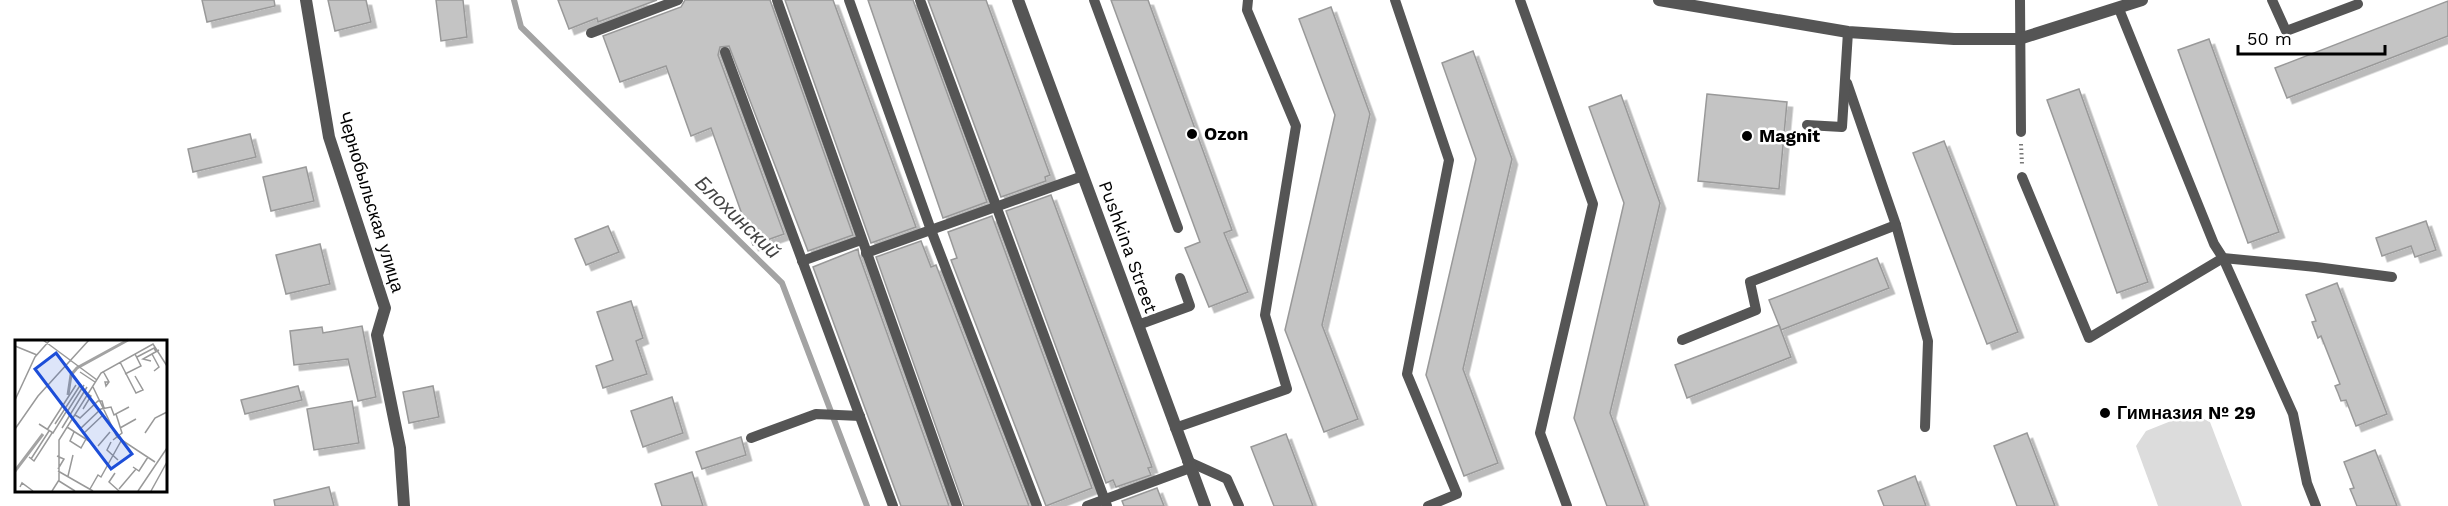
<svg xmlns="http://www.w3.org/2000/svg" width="2448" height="506" font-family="'Work Sans',sans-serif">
	<defs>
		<filter id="shadow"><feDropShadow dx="5.5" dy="5.5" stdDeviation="0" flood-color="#0004"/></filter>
	</defs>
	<rect width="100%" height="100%" fill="#fff"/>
	<polygon fill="#dcdcdc" points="2191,413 2210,422 2242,506 2158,506 2136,446 2146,431"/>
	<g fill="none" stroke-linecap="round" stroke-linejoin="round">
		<polyline stroke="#a3a3a3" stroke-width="6" points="514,0 521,27 782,283 867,506"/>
	</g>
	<g fill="#c4c4c4" stroke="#999" stroke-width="1.5" filter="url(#shadow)">
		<polygon points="202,0 274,0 275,6 207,22"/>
		<polygon points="328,0 366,0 371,22 335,31"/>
		<polygon points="436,0 463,0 467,37 441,41"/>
		<polygon points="558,0 657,0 598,22 597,18 569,29"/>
		<polygon points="685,0 770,0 853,235 808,251 729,46 720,47 718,55 784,234 753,245 711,128 691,136 666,66 620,82 603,36 681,7"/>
		<polygon points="785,0 833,0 916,227 871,243"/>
		<polygon points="868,0 913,0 987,202 943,218"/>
		<polygon points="928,0 986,0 1050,175 1045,177 1046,181 1001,197"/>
		<polygon points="1111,0 1148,0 1232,230 1224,233 1248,292 1209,307 1185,248 1200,242"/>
		<polygon points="2448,1 2448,36 2287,98 2275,68"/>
		<polygon points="1331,7 1370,114 1322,325 1358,419 1324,432 1285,330 1335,115 1299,19"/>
		<polygon points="2209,39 2279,232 2248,243 2178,50"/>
		<polygon points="1473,51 1512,159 1463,369 1498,463 1464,476 1426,375 1476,159 1442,63"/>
		<polygon points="2079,89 2148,282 2117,293 2047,100"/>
		<polygon points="1707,94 1787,102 1779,189 1698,181"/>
		<polygon points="1621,95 1660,203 1610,413 1645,506 1607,506 1574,418 1624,203 1589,107"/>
		<polygon points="250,134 256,157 193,172 188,149"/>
		<polygon points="1944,141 2018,332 1987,344 1913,153"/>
		<polygon points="306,167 314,201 271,211 263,177"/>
		<polygon points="1051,195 1152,467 1148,468 1151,475 1116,487 1113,480 1106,483 1006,211"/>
		<polygon points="992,216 1092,488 1046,506 951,260 957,258 948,232"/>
		<polygon points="2426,221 2436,250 2415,257 2411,246 2382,256 2376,238"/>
		<polygon points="608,226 619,252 586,265 575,239"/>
		<polygon points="921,241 931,267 936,265 1029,506 964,506 876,257"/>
		<polygon points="320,244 330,284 286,294 276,255"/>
		<polygon points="858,249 859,255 949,506 901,506 813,267"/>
		<polygon points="1877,258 1889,288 1781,330 1769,300"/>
		<polygon points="2337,283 2387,414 2356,426 2346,400 2341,401 2338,393 2335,386 2340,384 2321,336 2318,338 2312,322 2316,321 2306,295"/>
		<polygon points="631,301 643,338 636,341 647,374 603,388 596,366 613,360 597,312"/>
		<polygon points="1779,325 1791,357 1687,398 1675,365"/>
		<polygon points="362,326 376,397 358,401 348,359 294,365 290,331 322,327 323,333"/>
		<polygon points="298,386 302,400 245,414 241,400"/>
		<polygon points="433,386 439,417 409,423 403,392"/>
		<polygon points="672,397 683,433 643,447 631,411"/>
		<polygon points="352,401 359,443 314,450 307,409"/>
		<polygon points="2027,433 2055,506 2017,506 1994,446"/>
		<polygon points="1286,434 1313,506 1274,506 1272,501 1251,447"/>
		<polygon points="741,437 746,455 702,469 696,452"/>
		<polygon points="2375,450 2397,506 2357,506 2353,496 2350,489 2354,488 2344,462"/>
		<polygon points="692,472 703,506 662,506 655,484"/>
		<polygon points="1915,476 1926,506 1884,506 1878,491"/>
		<polygon points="329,487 334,506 275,506 274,500"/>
		<polygon points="1157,488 1164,506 1124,506 1122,501"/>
	</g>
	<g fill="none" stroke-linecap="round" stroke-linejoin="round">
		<polyline stroke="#777" stroke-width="4" stroke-dasharray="1.5 3" stroke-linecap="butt" points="2021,144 2022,164"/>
		<g stroke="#555" stroke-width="10">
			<polyline points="777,0 957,506"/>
			<polyline points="849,0 931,230 1037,506"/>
			<polyline points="920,0 1107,506"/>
			<polyline points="1094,0 1178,228"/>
			<polyline points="1395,0 1449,160 1407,374 1457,494 1428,506"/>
			<polyline points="1520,0 1593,204 1540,433 1567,506"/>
			<polyline points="2020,0 2021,132"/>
			<polyline points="2272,0 2286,31 2358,4"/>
			<polyline points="2119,9 2214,244 2223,258 2293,414 2307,483 2316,506"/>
			<polyline points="591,33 678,0"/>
			<polyline points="725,52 893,506"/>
			<polyline points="1847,83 1896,225 1928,341 1925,427"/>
			<polyline points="1807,125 1842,127 1848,32"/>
			<polyline points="2022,177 2089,338 2223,258 2316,267 2392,277"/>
			<polyline points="866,253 1083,176"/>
			<polyline points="802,261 861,240"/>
			<polyline points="1138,325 1190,306 1180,278"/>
			<polyline points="1682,340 1756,310 1750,282 1896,225"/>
			<polyline points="1175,428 1287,389 1265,315 1296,126 1247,10 1248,0"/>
			<polyline points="751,438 816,414 860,416"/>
			<polyline points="1187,461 1227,479 1239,506"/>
			<polyline points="1087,506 1190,468"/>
		</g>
		<g stroke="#555" stroke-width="12">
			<polyline points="306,0 329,137 385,308 377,335 400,448 404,506"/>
			<polyline points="1018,0 1205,506"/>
			<polyline points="1659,0 1848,32 1954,39 2019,39 2142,0"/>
		</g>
	</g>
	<g fill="#000" stroke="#fff" stroke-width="2">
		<circle cx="1192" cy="134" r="6"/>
		<circle cx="1747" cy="136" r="6"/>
		<circle cx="2105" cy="413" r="6"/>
	</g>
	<g text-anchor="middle" stroke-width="5" stroke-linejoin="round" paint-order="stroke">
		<g font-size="18" font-weight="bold" fill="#000" stroke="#fff" text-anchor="start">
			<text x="1204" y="140">Ozon</text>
			<text x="1759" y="142">Magnit</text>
			<text x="2117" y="419">Гимназия № 29</text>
		</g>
		<g font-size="18" fill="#000" stroke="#fff">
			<text transform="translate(371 202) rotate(73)" y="6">Чернобыльская улица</text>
			<text transform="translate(1128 247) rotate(70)" y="6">Pushkina Street</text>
		</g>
		<g font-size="20" font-style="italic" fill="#444" stroke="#fff">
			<text transform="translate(738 217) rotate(44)" y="7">Блохинский</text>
		</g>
	</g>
	<g transform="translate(15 340)">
		<rect width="152" height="152" fill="#fff"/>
		<path fill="none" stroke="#a3a3a3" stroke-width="3" d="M53,55L56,35L62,28L113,0M0,131L28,94"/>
		<path fill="none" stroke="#999" stroke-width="1.5" d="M28,0L82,40M0,6L22,15M137,14L144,27L139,31M122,17L139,8L141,12M136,21L128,19L144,10M105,22L121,53L128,50L120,36M88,31L94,42L91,46L90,42H94M65,32L80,42M110,34L126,26L120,14M78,47L102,97L140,122M0,60L20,17L35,0M68,69L76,56L73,54M52,72L69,45M60,75L65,78L83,61H87L89,68M24,84L38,93L51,72M40,84L66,44M62,86L66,88L86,69L96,67L99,75L114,67M52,87L74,101M47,88L72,47M105,88L121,79M0,89L23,56L74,0M32,90L61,45M59,92L55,101L66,108L71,99M130,93L140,78L152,72M68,94L88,75M98,100L107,93L101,74M96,102L92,110L103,120M83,106L95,92M42,116L49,119L43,129M14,117L19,121L37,93M16,119L34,91M118,127L124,131L133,117M43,131L78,151M100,133L94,142L104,151M53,136L58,115M44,141L60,151M5,147L7,143L18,151M75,149L83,135L86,137L106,101M104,149L121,129M37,151L44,140V100L86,33L138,4L152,26M123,151L152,108M136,151L152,122"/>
		<path fill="#1d4ed8" fill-opacity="0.15" stroke="#1d4ed8" stroke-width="3" d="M41,13L117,114L96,129L20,29Z"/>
		<rect width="152" height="152" fill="none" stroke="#000" stroke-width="3"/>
	</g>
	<path d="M2238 45v9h147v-9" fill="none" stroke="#000000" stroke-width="3"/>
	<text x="2247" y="45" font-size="18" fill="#000000" stroke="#ffffff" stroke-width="4.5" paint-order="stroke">50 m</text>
</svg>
